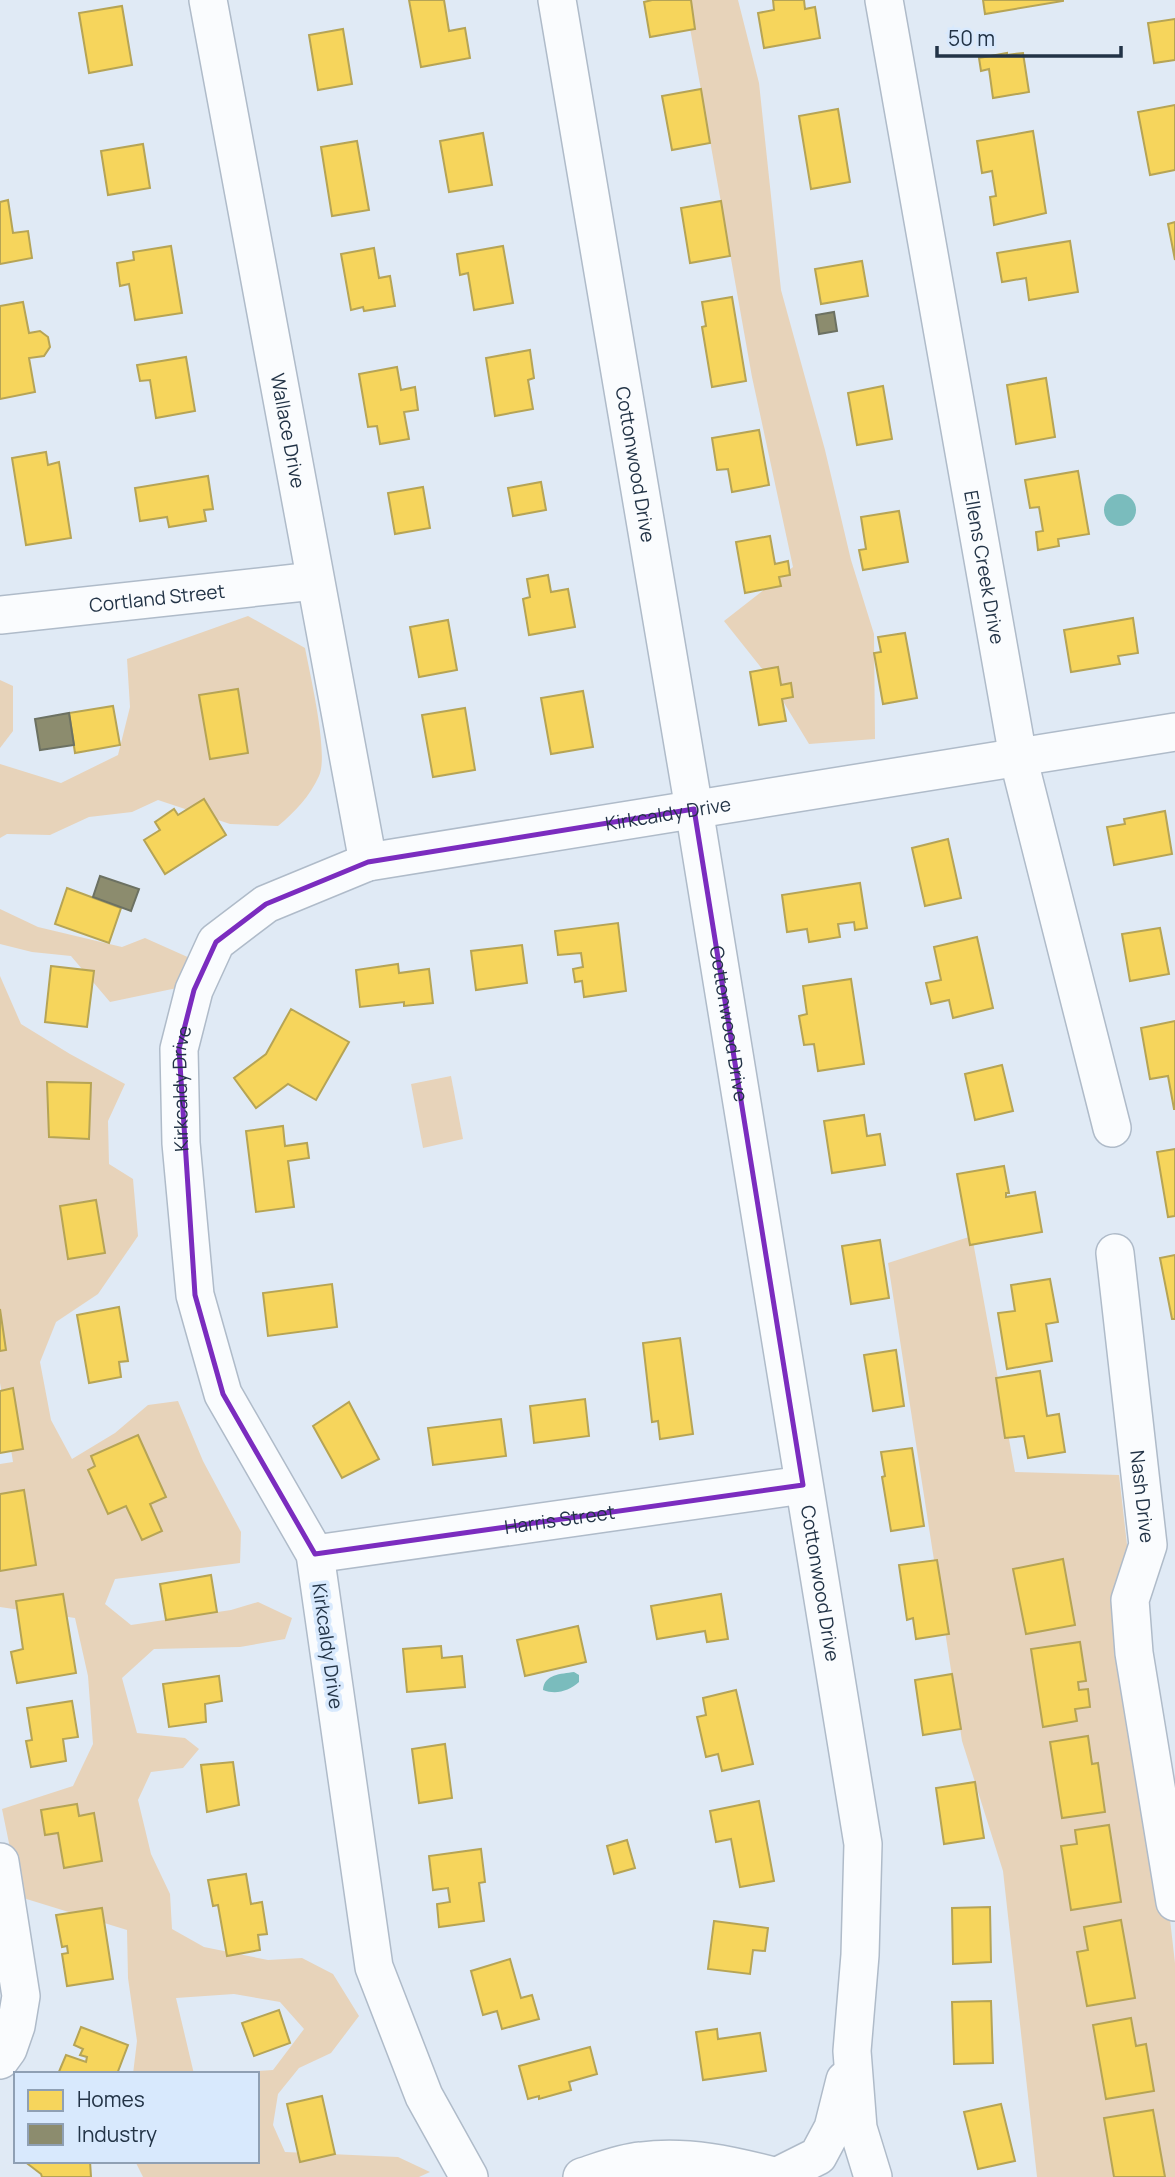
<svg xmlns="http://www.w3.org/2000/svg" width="1175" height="2177" font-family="Manrope,sans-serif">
	<rect width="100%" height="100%" fill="#e0eaf5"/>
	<g fill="#e7d3ba">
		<polygon points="685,0 738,0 759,83 781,290 825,450 851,560 874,634 875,739 809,744 767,675 724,621 793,567 752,377"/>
		<path d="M248,616L305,648C310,674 329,755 319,776C310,796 295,812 278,826L230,824L158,800L132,812L89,817L50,835L7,834L0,838V764L61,783L118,755L130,707L127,659Z"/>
		<polygon points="0,680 13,686 13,731 0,748"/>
		<polygon points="0,909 38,927 122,947 145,938 192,959 177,988 110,1002 71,956 32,952 0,944"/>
		<polygon points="0,976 21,1024 70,1054 125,1084 108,1121 109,1164 133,1179 138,1236 98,1294 56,1322 40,1362 51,1420 72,1459 115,1433 148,1405 178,1401 203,1461 241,1532 240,1563 115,1579 105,1604 131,1625 231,1610 258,1602 292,1618 285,1639 240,1647 154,1649 122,1678 137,1733 185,1738 199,1749 183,1768 151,1772 138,1800 151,1854 170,1894 172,1929 204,1947 268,1960 302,1958 333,1974 359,2016 331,2053 299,2068 278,2094 273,2125 285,2152 398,2157 430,2172 419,2177 143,2177 135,2161 257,2161 257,2074 215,2074 273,2070 304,2029 280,2002 234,1994 176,1998 194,2074 133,2074 137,2041 128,1978 127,1930 20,1897 2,1809 73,1786 93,1744 88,1676 75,1618 0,1607 0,1464 13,1462 0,1383"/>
		<polygon points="451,1076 463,1139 423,1148 411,1084"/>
		<polygon points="972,1236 1015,1472 1119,1475 1175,1963 1175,2177 1037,2177 1003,1871 962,1741 888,1263"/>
	</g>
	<g fill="#7abcbd">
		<circle cx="1120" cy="510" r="16"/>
		<path d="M574,1672L579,1675V1682C569,1691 556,1695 543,1690C544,1674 561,1674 574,1672Z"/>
	</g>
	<g fill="#f6d55c" stroke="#b6a455" stroke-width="2">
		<polygon points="409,0 444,0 449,31 465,28 470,58 421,67"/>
		<polygon points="652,0 691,0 695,29 650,37 644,2"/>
		<polygon points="773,0 804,0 805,9 815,7 820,38 764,48 758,13 774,10"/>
		<polygon points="983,0 1063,0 1063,1 985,14"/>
		<polygon points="122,6 132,65 89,73 79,13"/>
		<polygon points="1175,19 1175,60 1154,63 1148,23"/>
		<polygon points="343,29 352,84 318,90 309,35"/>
		<polygon points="1007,53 1007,55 1023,53 1029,92 993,98 989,69 981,71 979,58"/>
		<polygon points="701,89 710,143 672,150 662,96"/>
		<polygon points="1175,105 1175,170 1150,175 1138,112"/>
		<polygon points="838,109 850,182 811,189 799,116"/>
		<polygon points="1033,131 1046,213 994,225 990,197 996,196 992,171 982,173 977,141"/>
		<polygon points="483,133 492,185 449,192 440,141"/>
		<polygon points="357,141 369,210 332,216 321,147"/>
		<polygon points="143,144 150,188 108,195 101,151"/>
		<polygon points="8,200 13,233 28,231 32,258 0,264 0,202"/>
		<polygon points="721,201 730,256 690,263 681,208"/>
		<polygon points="1175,222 1175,260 1168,224"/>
		<polygon points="1070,241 1078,292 1029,300 1026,278 1002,282 997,253"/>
		<polygon points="171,246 182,313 135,320 129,284 120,286 117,263 134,260 133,252"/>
		<polygon points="503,246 513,303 474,310 468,273 460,275 457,254"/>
		<polygon points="374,248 379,278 390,276 395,306 364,311 363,307 351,310 341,254"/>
		<polygon points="862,261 868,296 821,304 815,269"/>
		<polygon points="732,297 746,381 712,387 702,327 706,326 702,302"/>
		<polygon points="23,302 29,333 40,331 48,337 50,347 44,356 29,358 35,392 0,399 0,306"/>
		<polygon points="530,350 534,378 528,380 533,409 495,416 486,358"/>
		<polygon points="186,357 195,411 156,418 150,380 140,381 137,365"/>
		<polygon points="397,367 401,390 415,387 418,410 404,412 409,439 380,444 377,426 368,427 359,374"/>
		<polygon points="1046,378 1055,437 1016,444 1007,385"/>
		<polygon points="883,386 892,439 857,445 848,393"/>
		<polygon points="759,430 769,485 732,492 728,469 717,470 712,438"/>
		<polygon points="46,452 48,465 59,462 71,538 26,545 12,458"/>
		<polygon points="1078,471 1089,534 1058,539 1059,546 1038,550 1036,532 1043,531 1039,507 1030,508 1025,480"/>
		<polygon points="208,476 213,509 204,510 206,521 169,527 167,517 140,521 135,488"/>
		<polygon points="541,482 546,510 513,516 508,488"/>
		<polygon points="423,487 430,528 395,534 388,493"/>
		<polygon points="899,511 908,562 863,570 859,550 866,549 861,517"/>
		<polygon points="770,536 775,564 788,561 790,575 779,577 781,586 745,593 736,542"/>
		<polygon points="548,575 551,592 568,589 575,627 529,635 523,599 530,597 527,579"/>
		<polygon points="1133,618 1138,653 1118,656 1120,664 1071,672 1064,630"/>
		<polygon points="448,620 457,670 419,677 410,627"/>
		<polygon points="905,633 917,698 883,704 874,653 881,652 878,637"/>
		<polygon points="778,667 781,685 791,683 793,697 782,699 786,721 759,725 750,672"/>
		<polygon points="238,689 248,753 210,759 199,695"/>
		<polygon points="583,691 593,747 551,754 541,698"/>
		<polygon points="113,706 120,745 75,753 69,713"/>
		<polygon points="465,708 475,770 433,777 422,715"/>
		<polygon points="204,799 226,835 165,874 144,840 160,830 155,822 174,809 178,815"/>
		<polygon points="1165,811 1172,854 1114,865 1107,827 1125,824 1124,819"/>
		<polygon points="948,839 961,898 925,906 912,848"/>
		<polygon points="860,883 867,928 855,930 854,922 838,924 840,937 809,942 807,929 787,932 782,895"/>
		<polygon points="67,888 121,908 109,943 55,924"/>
		<polygon points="618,923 626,991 584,997 582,981 575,982 573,969 583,967 581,953 558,955 555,931"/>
		<polygon points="1160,928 1169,974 1130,981 1122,934"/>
		<polygon points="977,937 993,1008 953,1018 949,1000 931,1004 926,983 941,980 934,947"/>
		<polygon points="522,945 527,983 476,990 471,951"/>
		<polygon points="398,964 399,973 429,969 433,1003 404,1006 404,1002 360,1007 356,970"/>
		<polygon points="51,966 94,971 87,1027 45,1022"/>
		<polygon points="851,979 864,1064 818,1071 814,1044 804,1045 799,1016 807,1014 803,986"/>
		<polygon points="291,1009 349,1042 316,1100 288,1084 256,1108 234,1078 266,1054"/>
		<polygon points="1175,1021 1175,1109 1174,1109 1168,1076 1150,1079 1141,1028"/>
		<polygon points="1002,1065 1013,1111 975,1120 965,1074"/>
		<polygon points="47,1082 91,1083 89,1139 49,1137"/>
		<polygon points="864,1115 867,1136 880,1134 885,1165 832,1173 824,1121"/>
		<polygon points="283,1126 285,1146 307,1143 309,1158 288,1161 294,1207 256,1212 246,1131"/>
		<polygon points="1175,1149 1175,1216 1168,1217 1157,1152"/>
		<polygon points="1004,1166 1009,1193 1006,1193 1006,1197 1035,1192 1042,1232 970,1245 957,1174"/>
		<polygon points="96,1200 105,1253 68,1259 60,1206"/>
		<polygon points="880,1240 889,1298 851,1304 842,1246"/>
		<polygon points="1175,1255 1175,1319 1172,1319 1160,1258"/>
		<polygon points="1050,1279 1058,1322 1046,1324 1052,1361 1007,1369 998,1313 1015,1311 1011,1285"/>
		<polygon points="332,1284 337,1327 268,1336 263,1293"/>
		<polygon points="119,1307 128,1361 119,1362 121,1377 89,1383 77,1315"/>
		<polygon points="0,1309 6,1350 0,1351"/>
		<polygon points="680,1338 693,1434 660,1439 658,1421 652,1422 643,1343"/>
		<polygon points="896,1350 904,1406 873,1411 864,1355"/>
		<polygon points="1040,1371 1047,1416 1059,1414 1065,1452 1028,1458 1024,1436 1005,1438 996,1378"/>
		<polygon points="13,1388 23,1449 0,1453 0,1391"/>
		<polygon points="585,1399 589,1436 534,1443 530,1406"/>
		<polygon points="349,1402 379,1459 342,1478 313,1426"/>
		<polygon points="501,1419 506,1456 433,1465 428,1428"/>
		<polygon points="138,1435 166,1497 150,1504 162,1531 142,1540 126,1506 108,1514 88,1470 95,1466 91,1456"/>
		<polygon points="912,1448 924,1526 891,1531 882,1477 885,1476 881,1452"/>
		<polygon points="24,1490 36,1565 0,1571 0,1494"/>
		<polygon points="1063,1559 1075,1625 1026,1634 1013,1569"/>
		<polygon points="937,1560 949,1634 916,1639 913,1618 907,1620 899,1565"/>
		<polygon points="211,1575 217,1612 166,1620 160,1584"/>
		<polygon points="63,1594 76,1673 17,1683 11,1652 23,1649 16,1601"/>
		<polygon points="721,1594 728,1639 707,1642 705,1631 657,1639 651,1606"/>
		<polygon points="578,1626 586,1662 525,1676 517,1640"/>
		<polygon points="1080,1642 1086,1681 1078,1682 1079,1690 1088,1689 1090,1707 1075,1709 1077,1721 1043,1727 1031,1649"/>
		<polygon points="441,1646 442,1658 462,1656 465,1687 407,1692 403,1649"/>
		<polygon points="952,1674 961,1729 923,1735 915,1680"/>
		<polygon points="219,1676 222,1701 205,1704 206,1722 169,1727 163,1684"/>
		<polygon points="736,1690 753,1764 722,1771 718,1754 706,1757 697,1717 706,1715 703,1698"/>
		<polygon points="72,1701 78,1737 63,1739 66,1761 31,1767 26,1741 32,1740 27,1708"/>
		<polygon points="1088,1736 1092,1764 1098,1763 1105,1812 1062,1818 1050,1742"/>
		<polygon points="445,1744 452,1798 419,1803 412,1749"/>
		<polygon points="233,1762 239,1805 207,1812 201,1765"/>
		<polygon points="975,1782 984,1838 944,1844 936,1788"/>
		<polygon points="759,1801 774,1881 740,1887 731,1839 716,1842 710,1811"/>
		<polygon points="77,1804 79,1816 94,1813 102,1861 64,1868 58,1833 45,1835 41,1810"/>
		<polygon points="1109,1825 1121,1902 1071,1910 1061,1846 1077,1844 1075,1830"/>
		<polygon points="627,1840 635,1868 614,1874 607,1846"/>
		<polygon points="481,1849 485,1882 479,1883 484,1921 439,1927 437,1904 450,1902 448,1888 433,1890 429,1856"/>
		<polygon points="246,1874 251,1904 262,1902 267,1934 258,1935 260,1950 227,1956 218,1905 213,1906 208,1880"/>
		<polygon points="990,1907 991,1962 953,1964 952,1908"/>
		<polygon points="102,1908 113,1979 67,1986 62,1954 68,1953 67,1946 62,1947 56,1915"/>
		<polygon points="1121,1920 1135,1998 1087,2006 1077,1952 1088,1950 1084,1927"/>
		<polygon points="714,1921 768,1928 765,1951 753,1950 750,1974 708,1969"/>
		<polygon points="510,1959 521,1998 532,1995 539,2019 502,2029 497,2011 483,2015 471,1971"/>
		<polygon points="991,2001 993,2063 954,2064 952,2002"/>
		<polygon points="279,2010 290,2043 254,2056 242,2023"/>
		<polygon points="1131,2018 1136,2046 1146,2044 1154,2091 1106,2099 1093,2025"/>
		<polygon points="81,2027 128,2045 117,2074 58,2074 66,2055 86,2062 87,2057 80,2055 83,2049 74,2045"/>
		<polygon points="717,2029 718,2039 760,2033 766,2071 703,2080 696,2032"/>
		<polygon points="590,2047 597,2074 569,2082 571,2090 539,2099 539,2096 528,2099 519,2066"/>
		<polygon points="322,2096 335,2154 300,2162 287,2104"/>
		<polygon points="1001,2104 1015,2161 978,2169 964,2112"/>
		<polygon points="1153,2110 1165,2177 1114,2177 1104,2118"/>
		<polygon points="24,2161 90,2161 91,2177 42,2177 41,2174"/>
	</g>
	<g fill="#8c8c6e" stroke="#6c7162" stroke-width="2">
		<polygon points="834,312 837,331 819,334 816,315"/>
		<polygon points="69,713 74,745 40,750 35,719"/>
		<polygon points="100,876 139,889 131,911 93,897"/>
	</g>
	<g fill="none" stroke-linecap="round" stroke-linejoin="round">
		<g stroke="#afbbc9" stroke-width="40">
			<g id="minor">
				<path id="s1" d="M208,0L368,862"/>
				<path id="s2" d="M557,0L694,809L863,1844L860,1955L852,2051L858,2128L873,2177"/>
				<path id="s3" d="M884,0L1018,757L1112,1128"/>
				<path id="s4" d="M0,615L314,581"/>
				<path id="s5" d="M1115,1253L1148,1545L1130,1600L1134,1653L1175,1902"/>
				<path id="s6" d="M315,1554L803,1485"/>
				<polyline points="0,1862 21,1996 16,2026 8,2049 0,2060"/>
				<path id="s7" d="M469,2177L424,2096L374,1967L315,1554L223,1394L195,1295L181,1143L179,1049L194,990L216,942L266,904L368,862L1175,732"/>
				<path d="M582,2177C601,2171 621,2163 641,2161C687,2155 732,2165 777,2177"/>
				<polyline points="776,2177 818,2156 833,2128 845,2080"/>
			</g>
		</g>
		<use href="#minor" stroke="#fafcfe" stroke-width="37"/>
	</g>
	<path fill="none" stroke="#7b2cbf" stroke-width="5" stroke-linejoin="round" d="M694,809L803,1485L315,1554L223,1394L195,1295L179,1049L194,990L216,942L266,904L368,862Z"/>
	<g text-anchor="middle" stroke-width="7" stroke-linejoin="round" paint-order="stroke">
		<g font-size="19" fill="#223346" stroke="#d8e9fd">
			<text dy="7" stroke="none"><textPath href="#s1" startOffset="438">Wallace Drive</textPath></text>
			<text dy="7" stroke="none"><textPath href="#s2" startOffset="471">Cottonwood Drive</textPath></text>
			<text dy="7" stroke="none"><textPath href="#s3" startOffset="576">Ellens Creek Drive</textPath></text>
			<text dy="7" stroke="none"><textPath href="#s4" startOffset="158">Cortland Street</textPath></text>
			<text dy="7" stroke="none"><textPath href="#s7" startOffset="1773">Kirkcaldy Drive</textPath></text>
			<text dy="7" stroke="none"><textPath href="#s2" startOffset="1038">Cottonwood Drive</textPath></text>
			<text dy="7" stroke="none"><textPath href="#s7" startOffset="1143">Kirkcaldy Drive</textPath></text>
			<text dy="7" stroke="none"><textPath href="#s5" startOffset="245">Nash Drive</textPath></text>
			<text dy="7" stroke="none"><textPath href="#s6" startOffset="247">Harris Street</textPath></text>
			<text dy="7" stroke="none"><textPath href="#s2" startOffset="1605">Cottonwood Drive</textPath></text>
			<text transform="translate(328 1646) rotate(82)" y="7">Kirkcaldy Drive</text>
		</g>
	</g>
	<rect x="14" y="2072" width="245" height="91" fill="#d8e9fd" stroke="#8fa0b4" stroke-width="2"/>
	<rect x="28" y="2090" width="35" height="21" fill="#f6d55c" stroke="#8fa0b4" stroke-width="2"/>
	<text x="77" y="2107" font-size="21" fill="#223346">Homes</text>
	<rect x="28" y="2124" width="35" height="21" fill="#8c8c6e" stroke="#8fa0b4" stroke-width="2"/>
	<text x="77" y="2142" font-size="21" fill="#223346">Industry</text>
	<path d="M937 46v10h184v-10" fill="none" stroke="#223346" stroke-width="3.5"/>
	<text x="948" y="46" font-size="21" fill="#223346" stroke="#d8e9fd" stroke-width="5" paint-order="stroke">50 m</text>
</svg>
